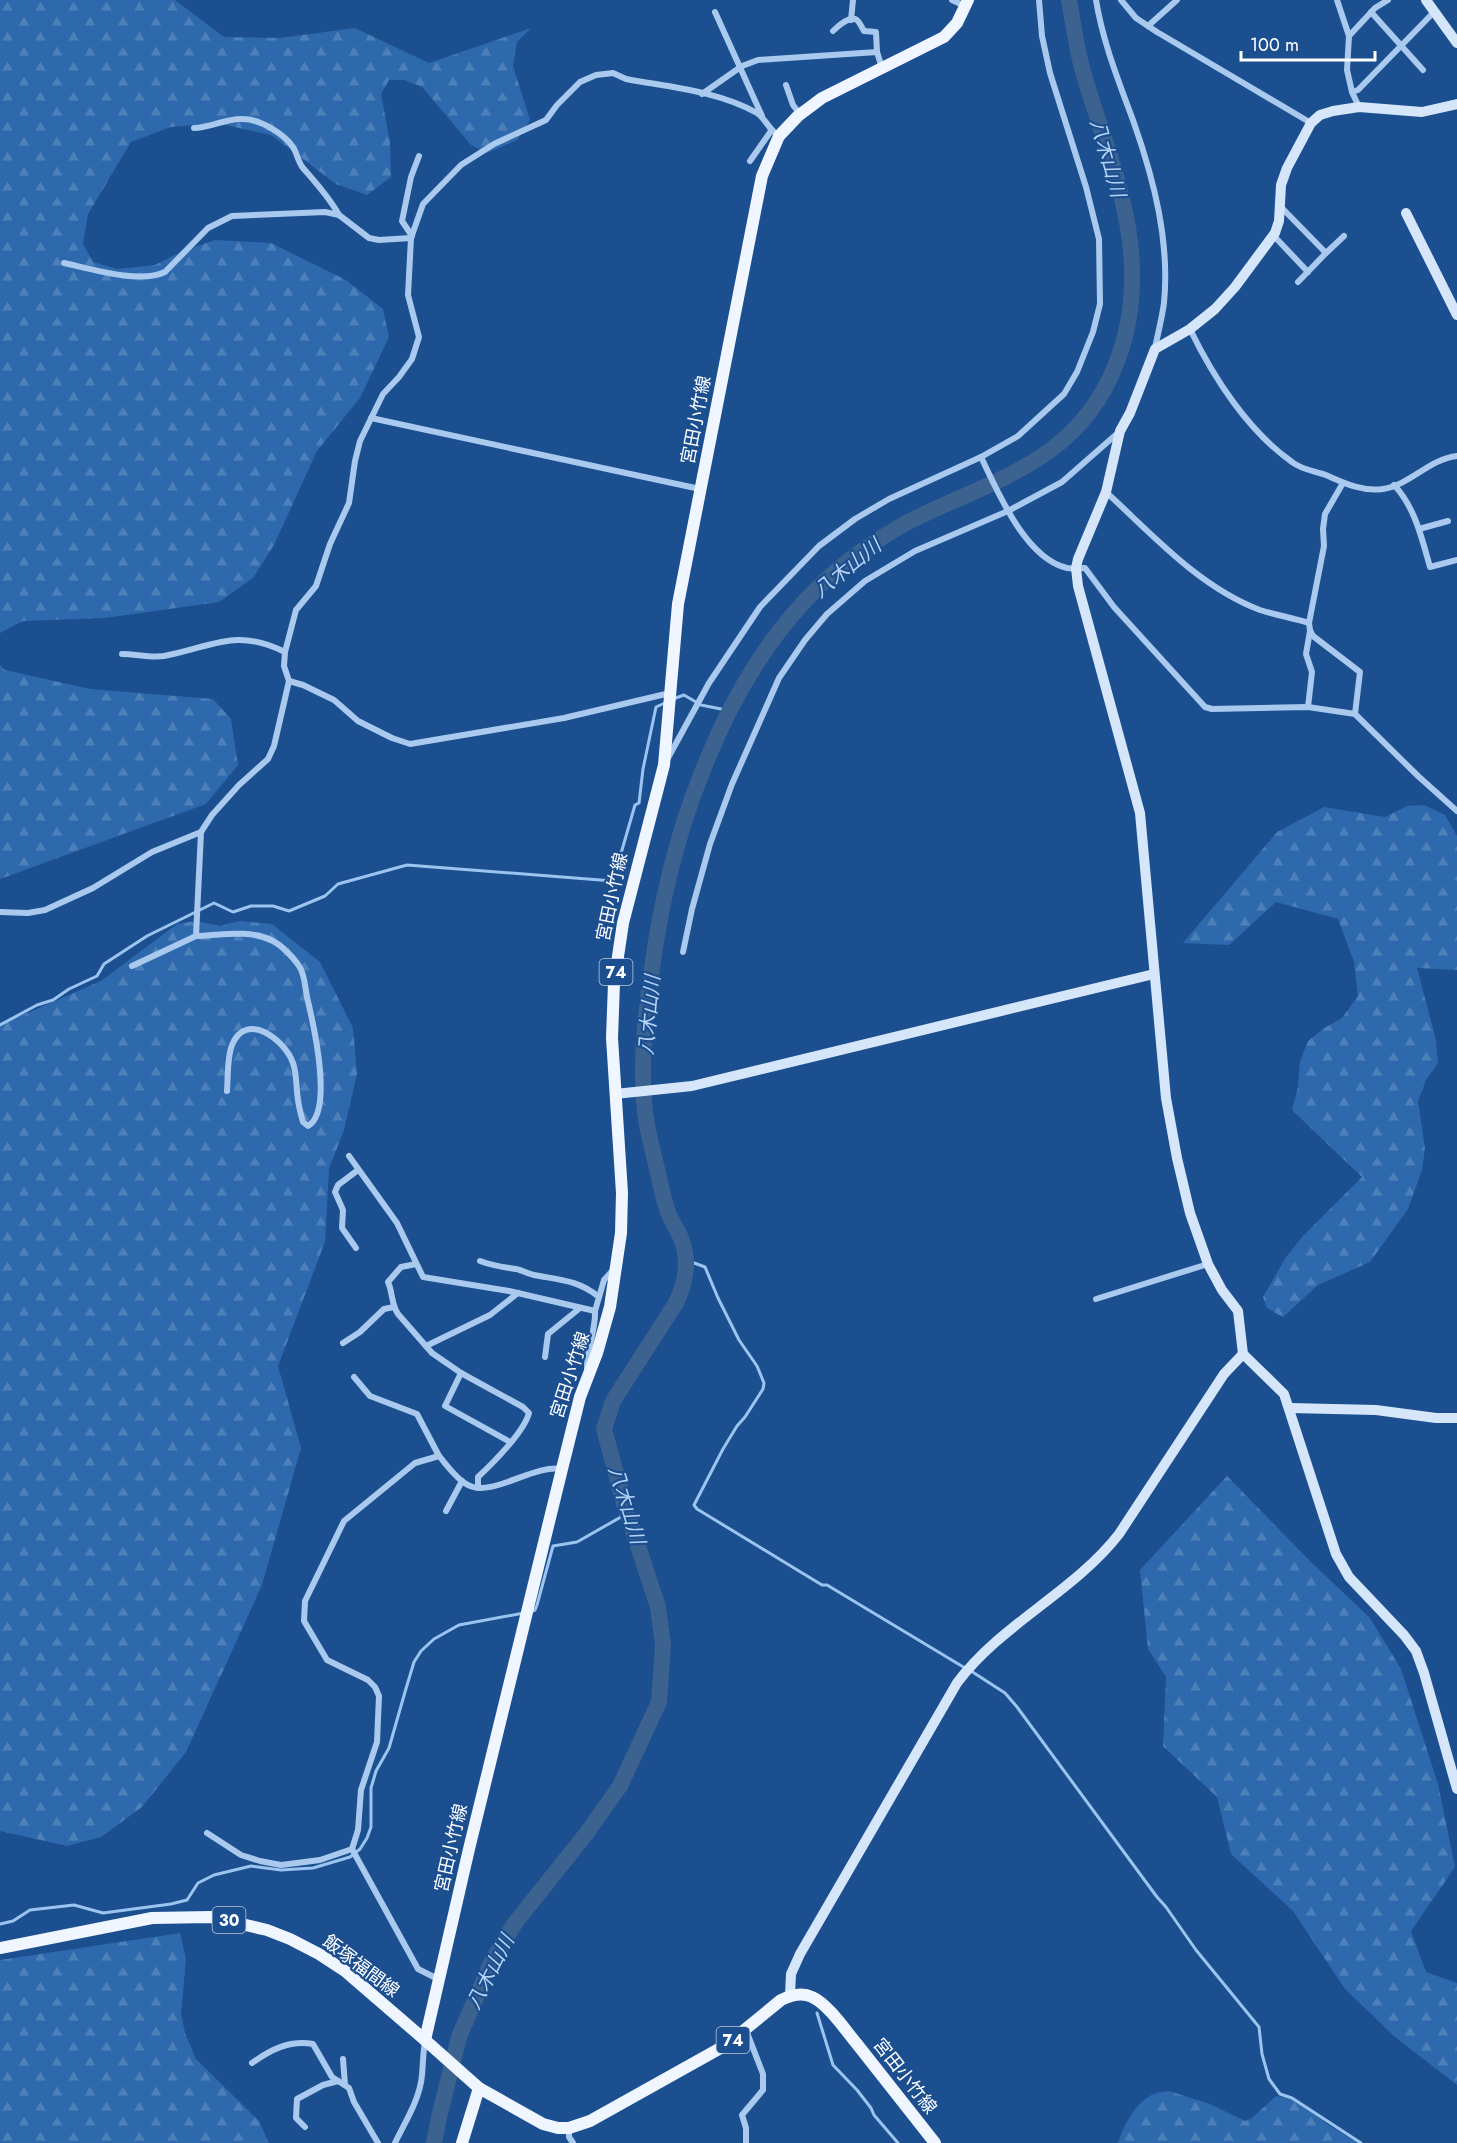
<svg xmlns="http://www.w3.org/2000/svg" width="1457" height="2143" font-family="Jost,'Noto Sans JP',sans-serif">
	<defs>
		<pattern id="forest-firs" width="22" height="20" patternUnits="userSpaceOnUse" patternTransform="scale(1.5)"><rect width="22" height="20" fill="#2e69ad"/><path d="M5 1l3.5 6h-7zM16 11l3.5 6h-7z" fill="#4d80b9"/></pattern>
	</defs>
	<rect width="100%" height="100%" fill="#1b4f8f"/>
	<g fill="url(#forest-firs)">
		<polygon points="0,0 175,0 224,37 280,38 355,28 429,63 531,28 517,42 513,66 530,120 517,140 487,153 471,145 422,87 404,80 389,80 381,94 390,142 391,177 367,195 336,184 271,135 217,123 171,127 131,142 88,214 83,244 93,262 117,269 155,265 183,251 215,240 271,243 346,280 383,309 389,337 360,398 317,451 274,545 253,578 219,602 105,618 23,621 0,633"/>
		<polygon points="0,665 5,670 90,689 213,699 231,719 238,765 206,804 0,879"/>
		<polygon points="1424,805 1445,815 1457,836 1457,970 1417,968 1436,1040 1438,1063 1426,1080 1418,1101 1425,1149 1422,1170 1408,1209 1370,1262 1318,1285 1283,1317 1267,1308 1263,1297 1286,1257 1303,1236 1362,1177 1292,1110 1298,1087 1300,1061 1308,1041 1326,1027 1342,1018 1358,996 1354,962 1338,919 1276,902 1229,945 1183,943 1277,832 1324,807 1385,817 1407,806"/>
		<polygon points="196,921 220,926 239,921 272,924 320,962 353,1028 357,1074 344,1130 329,1169 325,1242 278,1366 301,1448 262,1585 186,1752 142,1807 101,1837 67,1846 0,1831 0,1025 101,981 177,924"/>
		<polygon points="1227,1476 1310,1561 1370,1618 1401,1669 1438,1784 1455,1867 1411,1931 1426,1972 1457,1983 1457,2085 1395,2037 1345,1989 1293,1911 1231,1854 1217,1797 1163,1746 1166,1677 1148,1649 1140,1570"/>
		<polygon points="180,1933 186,1959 181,2014 185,2033 196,2059 259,2121 269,2143 0,2143 0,1960"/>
		<path d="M1169,2091L1210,2104L1245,2121L1252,2118L1276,2096L1297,2100L1327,2124L1358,2143H1118C1124,2125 1136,2101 1154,2094C1158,2092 1164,2092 1169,2091Z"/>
	</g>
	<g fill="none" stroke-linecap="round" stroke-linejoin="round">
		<g stroke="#9cc4f0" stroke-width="3">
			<polyline points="673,699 684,695 701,705 731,711"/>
			<polyline points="0,1025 37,1005 53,1000 69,989 97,976 104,964 147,936 214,903 233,912 251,906 273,906 289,911 325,896 338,884 407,865 613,881 635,805 639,803 643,769 656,707 667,702"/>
			<polyline points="686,1260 705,1267 718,1298 739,1340 757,1366 764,1383 763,1389 745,1417 737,1426 723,1449 694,1505 697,1509 822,1585 827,1585 965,1668"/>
			<polyline points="530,1612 535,1610 537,1605 553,1546 577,1542 628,1513"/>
			<polyline points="971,1671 1005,1693 1017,1707 1157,1897 1166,1907 1196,1950 1259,2027 1262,2054 1269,2079 1280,2094 1292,2098 1361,2143"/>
			<polyline points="0,1924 13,1921 30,1910 74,1905 103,1913 171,1904 187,1900 198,1883 214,1875 251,1866 281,1870 313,1868 350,1857 360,1849 367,1838 371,1827 371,1788 376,1771 389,1748 405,1692 414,1662 421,1651 434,1639 459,1625 524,1613"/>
			<polyline points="817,2013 833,2065 857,2090 871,2108 874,2115 898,2143"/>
		</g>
		<path stroke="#3c6290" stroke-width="16" d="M434,2143L439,2117L459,2037L492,1961L515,1923L586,1834L620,1786L659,1702L663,1645L658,1607L624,1503L604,1429L613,1401L676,1303C686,1282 690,1258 680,1236C676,1227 670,1220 667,1209C662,1195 660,1179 656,1165C652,1147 647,1130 645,1112C640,1067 645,1020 651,975C660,906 675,840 701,775C733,692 780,613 852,558C870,545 889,532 910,521C994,479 1078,462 1116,364C1129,332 1133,302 1132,267C1130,198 1100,133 1082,68C1076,45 1073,22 1069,0"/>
		<g stroke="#a9c9ee" stroke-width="6">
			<polyline points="952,0 965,6"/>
			<path d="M1096,0C1103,43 1119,82 1134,123C1154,180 1170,242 1164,303C1162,318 1158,333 1155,348"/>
			<polyline points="1121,0 1136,18 1157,32 1311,123"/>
			<polyline points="1337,0 1349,36"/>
			<polyline points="715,12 762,116"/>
			<polyline points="1371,12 1423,70"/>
			<polyline points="851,20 853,0"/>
			<polyline points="1148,26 1177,0"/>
			<path d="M833,31C837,27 848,17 855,19C859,20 862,28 864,31L876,32L877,52"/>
			<polyline points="786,85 793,105 800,114"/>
			<polyline points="1352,92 1358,90 1434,12"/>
			<polyline points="702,94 742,66 758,60 877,52 882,68"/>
			<polyline points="1359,107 1352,92 1347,70 1349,36 1375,8 1388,0"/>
			<path d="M194,128C211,128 226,118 243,119C260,119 284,134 293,147C297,153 298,162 303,168C316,183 329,197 339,215"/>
			<polyline points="750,161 771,131"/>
			<polyline points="1280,206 1326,253 1298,282"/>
			<polyline points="412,236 402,221 411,177 419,156"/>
			<polyline points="1274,236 1308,272"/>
			<polyline points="1326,253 1344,236"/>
			<path d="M64,263C91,269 140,284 165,272L208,228L232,216L325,212L339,215L369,238L379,240L411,238"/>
			<path d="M1190,329C1213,377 1248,431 1292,462C1302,470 1315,471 1326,475C1344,483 1362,492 1383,489C1410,485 1429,459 1457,456"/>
			<polyline points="371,418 700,489"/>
			<path d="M981,457C998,492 1025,558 1067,568C1073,569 1079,568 1085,568L1114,607L1205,707L1212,709L1308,707L1355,714L1418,776L1457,811"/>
			<polyline points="1343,483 1325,514 1323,529 1324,546 1309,623 1310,630 1313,636 1360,672 1355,714"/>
			<path d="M1394,485C1415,507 1422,539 1430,567L1457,560"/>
			<path d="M1106,492C1153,535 1199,587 1260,610C1276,615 1293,618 1309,623"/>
			<polyline points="1419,529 1448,521"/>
			<path d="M122,654C135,654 151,658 164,656C213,647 234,627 285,652"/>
			<polyline points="289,681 303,685 334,700 358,721 392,738 410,744 564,718 670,693"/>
			<polyline points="1308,707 1312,672 1306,654 1310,631"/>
			<polyline points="668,758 709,683 760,607 819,546 855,519 889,499 981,457 1018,436 1064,394 1077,372 1093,332 1100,304 1099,239 1086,187 1050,73 1042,36 1039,0"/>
			<polyline points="0,912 28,913 45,910 93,888 152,852 201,832"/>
			<polyline points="683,952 692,909 710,844 732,784 779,678 805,640 827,614 865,581 915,551 1008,511 1062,482 1119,432"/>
			<polyline points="132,966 196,936"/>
			<path d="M227,1091C228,1077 227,1058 232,1045C246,1010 285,1040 293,1063C297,1074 296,1088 298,1100C299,1107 301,1115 303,1122L308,1126C334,1111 313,1022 307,997C305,988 305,974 299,966C294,958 281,945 273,941C250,929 221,935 196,936L201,832L212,815L239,785L268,759L274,746L289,681L284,666L285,652L296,610L316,586L330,544L349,503L355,461L360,441L383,394L399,377L412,359L419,337L408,295L411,238L423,204L461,165L494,144L546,120L557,105L580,82L596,75L613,73L626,79C669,87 718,91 757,113C766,119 768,129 779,136"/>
			<polyline points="349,1156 397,1223 423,1277 509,1291 595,1311 604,1280 614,1269"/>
			<polyline points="356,1248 342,1228 343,1210 335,1192 338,1185 358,1170"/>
			<path d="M480,1261C493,1266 503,1267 516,1269C522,1270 528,1274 534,1275C560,1280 578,1280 599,1297"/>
			<path d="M416,1264L401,1267L388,1282C393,1293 391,1304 398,1314L432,1353L461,1373L523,1407L529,1413C524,1432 493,1463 478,1477V1488"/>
			<polyline points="1096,1299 1208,1264"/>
			<polyline points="343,1343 360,1332 384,1309 394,1307"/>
			<polyline points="426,1346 490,1315 518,1293"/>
			<polyline points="545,1357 548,1334 580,1308"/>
			<path d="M587,1370C586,1350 596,1331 595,1311"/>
			<polyline points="461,1373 445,1406 510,1442"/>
			<polyline points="354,1377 370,1396 417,1414 439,1456"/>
			<polyline points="446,1511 462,1481"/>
			<polyline points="207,1833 241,1855 260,1861 281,1865 320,1860 352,1849"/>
			<path d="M438,1979L418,1969L352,1849L358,1830L361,1790L377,1742L379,1696L375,1687L368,1680L327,1660L304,1621L305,1601L344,1521L415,1463L439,1456C447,1465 456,1479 468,1485C491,1498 534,1464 562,1469"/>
			<polyline points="343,2059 345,2085"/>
			<path d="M252,2063C270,2050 289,2040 313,2044L332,2077L349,2088L354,2102L378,2143"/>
			<polyline points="305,2127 296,2118 297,2099 323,2085 338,2081"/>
			<polyline points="569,2128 569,2137 573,2143"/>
			<path d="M395,2143C405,2122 420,2099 422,2075C423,2064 423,2053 425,2041"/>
			<polyline points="746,2143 746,2128 742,2115 763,2090 763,2074 746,2030"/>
		</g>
		<g stroke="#d6e6fa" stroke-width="10">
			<polyline points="1426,0 1457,43"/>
			<polyline points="1457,104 1422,112 1359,107 1333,111 1320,115 1311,123 1287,168 1281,185 1279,221 1275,233 1235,287 1215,309 1190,329 1155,349 1130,413 1120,431 1106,492 1078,559 1076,568 1078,586 1140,813 1166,1098 1177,1158 1190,1213 1208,1264 1222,1290 1238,1311 1243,1354 1284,1394 1336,1554 1349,1577 1404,1635 1416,1651 1424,1673 1457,1789"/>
			<polyline points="1406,213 1457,315"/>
			<polyline points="615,1094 692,1086 1154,974"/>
			<polyline points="1290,1408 1376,1410 1436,1418 1457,1418"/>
			<path d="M790,1995L791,1974L800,1954L957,1683C1001,1624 1074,1592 1119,1534L1224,1374L1243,1354"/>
		</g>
		<g stroke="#f0f6ff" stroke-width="12">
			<path d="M0,1948L152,1918L211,1917L267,1930L290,1939L319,1954L345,1971L425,2040L479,2088L543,2124L558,2128H569L590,2121L726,2045L781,2000C791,1995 802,1992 812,1997C828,2004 846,2031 857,2044C883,2077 909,2110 935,2143"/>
			<polyline points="425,2040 469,1849 562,1469 580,1397 597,1353 610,1307 621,1233 622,1193 612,1038 614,983 623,923 664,765 678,604 762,176 779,136 798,116 822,98 944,37 957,23 968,0"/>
			<polyline points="462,2143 479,2088"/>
		</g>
	</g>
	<g text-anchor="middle" stroke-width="4.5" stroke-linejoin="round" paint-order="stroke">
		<g fill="#1b4f8f" stroke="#bbcadd" stroke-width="1.5">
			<rect x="599.5" y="959" width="33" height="26" rx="4.5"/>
			<rect x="212.5" y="1907" width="33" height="26" rx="4.5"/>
			<rect x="716.5" y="2027" width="33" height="26" rx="4.5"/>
		</g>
		<g font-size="16" font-weight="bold" fill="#fff">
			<text x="616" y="978">74</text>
			<text x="229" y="1926">30</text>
			<text x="733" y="2046">74</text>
		</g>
		<g font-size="18" fill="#fff" stroke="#1b4f8f">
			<text transform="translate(696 420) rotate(-79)" y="6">宮田小竹線</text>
			<text transform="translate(612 897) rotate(-78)" y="6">宮田小竹線</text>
			<text transform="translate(570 1375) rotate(-72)" y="6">宮田小竹線</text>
			<text transform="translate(451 1848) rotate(-77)" y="6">宮田小竹線</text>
			<text transform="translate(361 1966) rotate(37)" y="6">飯塚福間線</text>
			<text transform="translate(905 2076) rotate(52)" y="6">宮田小竹線</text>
		</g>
		<g font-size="20" font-style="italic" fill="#b5d3f5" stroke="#1b4f8f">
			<text transform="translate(1108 158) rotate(74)" y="7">八木山川</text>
			<text transform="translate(847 568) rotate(-39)" y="7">八木山川</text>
			<text transform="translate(649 1015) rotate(-85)" y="7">八木山川</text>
			<text transform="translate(627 1505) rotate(73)" y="7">八木山川</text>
			<text transform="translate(490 1972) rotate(-63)" y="7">八木山川</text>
		</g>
	</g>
	<path d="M1241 51v9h134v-9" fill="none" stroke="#ffffff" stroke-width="3"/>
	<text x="1250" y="51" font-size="18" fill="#ffffff" stroke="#1b4f8f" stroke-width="4.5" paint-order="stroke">100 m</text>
</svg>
